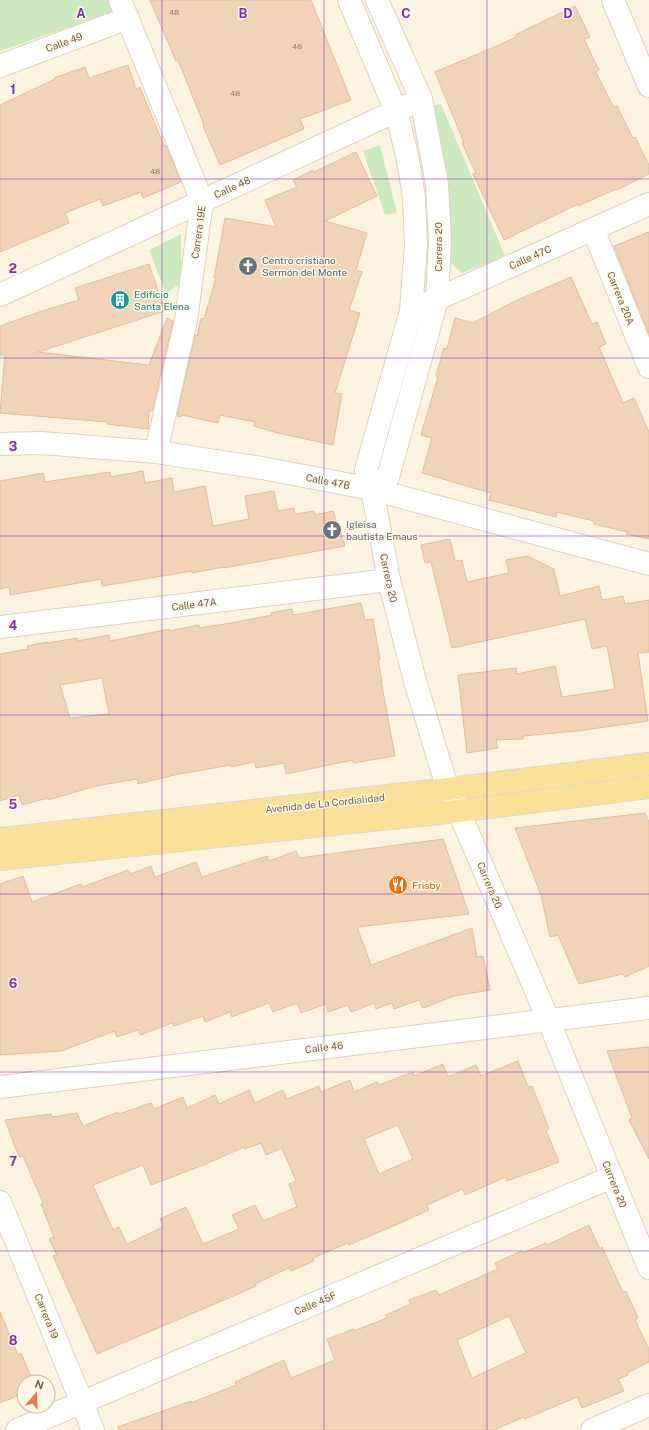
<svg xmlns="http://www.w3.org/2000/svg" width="649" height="1430" font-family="'Public Sans',sans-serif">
	<rect width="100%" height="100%" fill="#fcf4e0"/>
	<g fill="#cce9bf">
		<polygon points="0,0 111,0 116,11 0,51"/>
		<polygon points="441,104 505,256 462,273 447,259 449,212 448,177 430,106"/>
		<polygon points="380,145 397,213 385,215 363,151"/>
		<polygon points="181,234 181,283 166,293 149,250"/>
	</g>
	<g fill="#f1d4b8" stroke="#e3bd98" fill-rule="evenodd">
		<polygon points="150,0 311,0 351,100 300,119 304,129 220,165 203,126 204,125 178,60 176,61"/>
		<polygon points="575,6 590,37 584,39 599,70 596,72 614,108 617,106 633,138 635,137 649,165 649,174 617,190 616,189 578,206 578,204 504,240 473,174 476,173 462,143 464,143 435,72 499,45 516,37 515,35"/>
		<polygon points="128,65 136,89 140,87 164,146 166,145 181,182 143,198 141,192 103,206 100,199 65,213 69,223 0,252 0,105 55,79 54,78 85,67 89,78"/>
		<polygon points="356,152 377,196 325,221 367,233 356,270 362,272 349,310 360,313 335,393 342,394 333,445 278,433 254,426 255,422 220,415 218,423 182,415 181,417 177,416 195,335 197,336 201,318 204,319 216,278 214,278 225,218 276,227 265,200 297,187 293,180 313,170 314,172"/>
		<polygon points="649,232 649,334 614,246"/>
		<polygon points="149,264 165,311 38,352 149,365 167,318 173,321 152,411 149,411 148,429 107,424 107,422 0,413 5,354 0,356 0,326 42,311 79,300 75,288"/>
		<polygon points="571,277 592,324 597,322 606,344 599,347 623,403 634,398 649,432 649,539 626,534 627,532 594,524 594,521 557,512 556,517 489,500 491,493 422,473 432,438 421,435 438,377 436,376 444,348 447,349 455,318 473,323 513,302"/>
		<polygon points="143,471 145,483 172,478 174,492 205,486 213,526 249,519 245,496 274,491 278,511 294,508 295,514 314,511 315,515 333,511 345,546 224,568 224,567 192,573 192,571 102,586 101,579 10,595 9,587 0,589 0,481 43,473 45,482 110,472 111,477"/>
		<polygon points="450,539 455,561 462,560 467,582 509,573 506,560 527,556 554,569 560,596 599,586 602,600 623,596 625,604 649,600 649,652 638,653 648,721 577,731 523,736 523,739 496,740 498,748 467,753 458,675 516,668 517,674 555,666 562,697 615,689 607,646 592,649 585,619 452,648 431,562 425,563 421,545"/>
		<path d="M361,603L365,620L373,619L380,660H378L382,681H381L395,756L353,763V760L286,774L284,763L256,768L255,762L231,767V765L174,775L138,784L137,779L96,786L48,800V798L22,805L19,795L0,801V654L28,649L27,646L47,642L48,643L77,638V641L109,635L110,641L169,629V631L199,625V628L231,623L272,615L271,613L292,609L293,615ZM102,678L109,714L70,718L60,685Z"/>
		<polygon points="645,813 649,822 649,966 625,977 623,974 579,984 558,935 550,937 541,895 515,828"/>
		<polygon points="443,839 469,914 357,927 371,965 472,928 477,957 483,956 490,990 454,996 423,1008 419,1000 394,1009 392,1003 376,1009 374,1003 351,1012 348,1005 328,1012 326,1004 301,1013 297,1003 273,1012 269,1003 232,1017 230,1012 205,1022 203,1016 174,1026 172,1023 140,1035 138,1030 117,1037 115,1031 61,1051 0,1055 0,884 23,876 32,902 81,884 82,887 128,870 130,874 151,866 155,877 196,862 202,877 267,856 269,861 296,851 299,858"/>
		<polygon points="649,1047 649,1159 629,1120 632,1118 607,1051"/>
		<path d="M518,1061L528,1087L532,1086L549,1129L546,1130L559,1162L507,1181L506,1177L465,1195L463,1189L427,1205L429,1210L400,1223L349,1245L348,1243L313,1258L314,1261L291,1271L289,1268L255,1284L256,1286L231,1297L97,1354L53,1256L57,1255L49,1239L54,1237L41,1204L43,1203L23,1156L19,1157L5,1120L51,1114L52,1117L77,1113L83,1126L118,1112L119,1114L151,1103L154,1109L183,1097L187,1108L215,1095L219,1104L249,1090L255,1103L283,1090L287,1099L319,1086L321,1092L350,1080L354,1092L377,1082L379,1085L413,1072L414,1076L443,1064L448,1077L476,1065L481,1076ZM398,1125L413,1159L379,1174L364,1139ZM261,1143L266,1155L282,1148L296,1181L289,1184L297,1207L263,1221L255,1205L232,1215L239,1229L203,1244L186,1207L160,1219L163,1227L127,1244L119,1227L113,1230L93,1185L143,1165L151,1185L206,1164L244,1147L245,1149Z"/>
		<path d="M589,1225L600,1249L602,1247L623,1292L626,1291L638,1318L635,1320L649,1349V1362L627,1373L628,1375L618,1379L624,1391L582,1408L577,1397L525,1419L524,1417L494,1430H118V1427L191,1401V1403L236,1385L235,1382L284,1360L291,1378L335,1360L327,1339L354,1329V1331L387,1318L386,1315L411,1304L409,1300L436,1290L439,1295L498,1269L495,1263L522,1251L523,1253L546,1243L547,1245ZM509,1316L526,1353L472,1378L457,1340Z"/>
		<polygon points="0,1312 18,1355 21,1353 33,1382 24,1382 24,1393 0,1403"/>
	</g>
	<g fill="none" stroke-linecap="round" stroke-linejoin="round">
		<g stroke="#e0d0bc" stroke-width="24">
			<g id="minor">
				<polyline points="120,0 202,201 186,320 156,452"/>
				<polyline points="349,0 396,111 407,155 414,197 416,245 411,311 366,470 372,489 389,580 415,681 444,777 548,1019 649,1268"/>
				<polyline points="613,0 649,86"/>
				<polyline points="0,66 128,18"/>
				<polyline points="593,229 649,367"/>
				<polyline points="0,295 409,105"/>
				<polyline points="426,304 649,204"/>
				<polyline points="0,444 41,443 156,452 262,468 372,489 649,564"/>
				<polyline points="372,489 388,477 437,299 440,240 437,184 421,99 377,0"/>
				<polyline points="0,627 389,580"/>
				<polyline points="0,1087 649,1008"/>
				<polyline points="0,1202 93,1430"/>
				<polyline points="17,1430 612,1177"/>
				<polyline points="592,1430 649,1405"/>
			</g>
		</g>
		<g stroke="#ddd8d3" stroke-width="24">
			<g id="major">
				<polyline points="0,839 449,789 649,764"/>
				<polyline points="0,859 458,811 649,787"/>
			</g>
		</g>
		<use href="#minor" stroke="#fff" stroke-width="22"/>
		<use href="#major" stroke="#fbe098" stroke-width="22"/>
	</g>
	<path fill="none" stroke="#7b2cbf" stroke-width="1" stroke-opacity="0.55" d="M162,0V1430M324,0V1430M487,0V1430M0,179H649M0,358H649M0,536H649M0,715H649M0,894H649M0,1072H649M0,1251H649"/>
	<defs>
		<g id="church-disc" transform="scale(1)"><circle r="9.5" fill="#6b7280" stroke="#fff8e6"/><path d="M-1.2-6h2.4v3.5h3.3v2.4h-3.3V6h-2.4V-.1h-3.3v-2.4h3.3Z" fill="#fff"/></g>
		<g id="building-disc" transform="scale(1)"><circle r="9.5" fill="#0f9aa8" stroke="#fff8e6"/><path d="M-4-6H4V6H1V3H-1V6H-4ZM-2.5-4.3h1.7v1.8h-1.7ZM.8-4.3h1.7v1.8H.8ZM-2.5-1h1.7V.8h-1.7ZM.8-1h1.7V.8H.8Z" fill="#fff"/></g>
		<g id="restaurant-disc" transform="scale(1)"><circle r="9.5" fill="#e8710a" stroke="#fff8e6"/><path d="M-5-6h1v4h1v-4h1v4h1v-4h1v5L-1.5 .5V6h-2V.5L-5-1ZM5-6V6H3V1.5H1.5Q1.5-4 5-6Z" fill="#fff"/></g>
	</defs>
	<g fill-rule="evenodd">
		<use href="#church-disc" x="248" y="266"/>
		<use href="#building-disc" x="120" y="300"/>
		<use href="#church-disc" x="332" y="530"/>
		<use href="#restaurant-disc" x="398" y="885"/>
	</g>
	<g text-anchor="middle" stroke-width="3" stroke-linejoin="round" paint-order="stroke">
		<g font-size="8" fill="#927964">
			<text x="174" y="15">48</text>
			<text x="297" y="49">48</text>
			<text x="235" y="96">48</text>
			<text x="155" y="174">48</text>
		</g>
		<g font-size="10" fill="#725b48" stroke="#fff8e6">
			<text transform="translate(64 42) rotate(-20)" y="4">Calle 49</text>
			<text transform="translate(232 187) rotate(-25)" y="4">Calle 48</text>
			<text transform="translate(198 232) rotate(-82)" y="4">Carrera 19E</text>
			<text transform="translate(438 247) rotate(-90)" y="4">Carrera 20</text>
			<text transform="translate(530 257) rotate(-24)" y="4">Calle 47C</text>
			<text transform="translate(621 298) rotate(68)" y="4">Carrera 20A</text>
			<text transform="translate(328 481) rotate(11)" y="4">Calle 47B</text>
			<text transform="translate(389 578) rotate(78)" y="4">Carrera 20</text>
			<text transform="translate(194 604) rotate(-7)" y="4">Calle 47A</text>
			<text transform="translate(325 803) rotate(-6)" y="4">Avenida de La Cordialidad</text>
			<text transform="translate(490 885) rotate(67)" y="4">Carrera 20</text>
			<text transform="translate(324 1047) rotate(-7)" y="4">Calle 46</text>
			<text transform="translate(615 1184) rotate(68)" y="4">Carrera 20</text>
			<text transform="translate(315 1303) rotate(-23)" y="4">Calle 45F</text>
			<text transform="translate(47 1316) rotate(68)" y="4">Carrera 19</text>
		</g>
		<g font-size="10" fill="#5b616d" stroke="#fff8e6" text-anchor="start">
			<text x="262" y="264">Centro cristiano<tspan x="262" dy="12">Sermón del Monte</tspan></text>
			<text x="346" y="528">Igleisa<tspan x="346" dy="12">bautista Emaus</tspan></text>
		</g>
		<g font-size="10" fill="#0d838f" stroke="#fff8e6" text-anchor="start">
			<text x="134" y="298">Edificio<tspan x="134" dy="12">Santa Elena</tspan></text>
		</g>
		<g font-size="10" fill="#c56008" stroke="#fff8e6" text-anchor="start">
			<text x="412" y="889">Frisby</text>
		</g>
	</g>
	<g font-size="13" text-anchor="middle" font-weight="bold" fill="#7b2cbf" stroke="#fff8e6" stroke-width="3" stroke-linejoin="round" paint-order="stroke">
		<text x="81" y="18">A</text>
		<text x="243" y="18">B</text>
		<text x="406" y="18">C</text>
		<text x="568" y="18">D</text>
		<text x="13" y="94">1</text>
		<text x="13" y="273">2</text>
		<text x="13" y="451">3</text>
		<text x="13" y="630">4</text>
		<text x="13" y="809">5</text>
		<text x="13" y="988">6</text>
		<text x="13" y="1166">7</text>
		<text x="13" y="1345">8</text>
	</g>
	<g transform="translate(36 1394) rotate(19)"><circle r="19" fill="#fff8e6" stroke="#c7b9a7"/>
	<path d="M0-3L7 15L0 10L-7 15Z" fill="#e67945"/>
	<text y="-6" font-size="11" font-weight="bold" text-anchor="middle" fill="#725b48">N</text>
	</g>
</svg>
